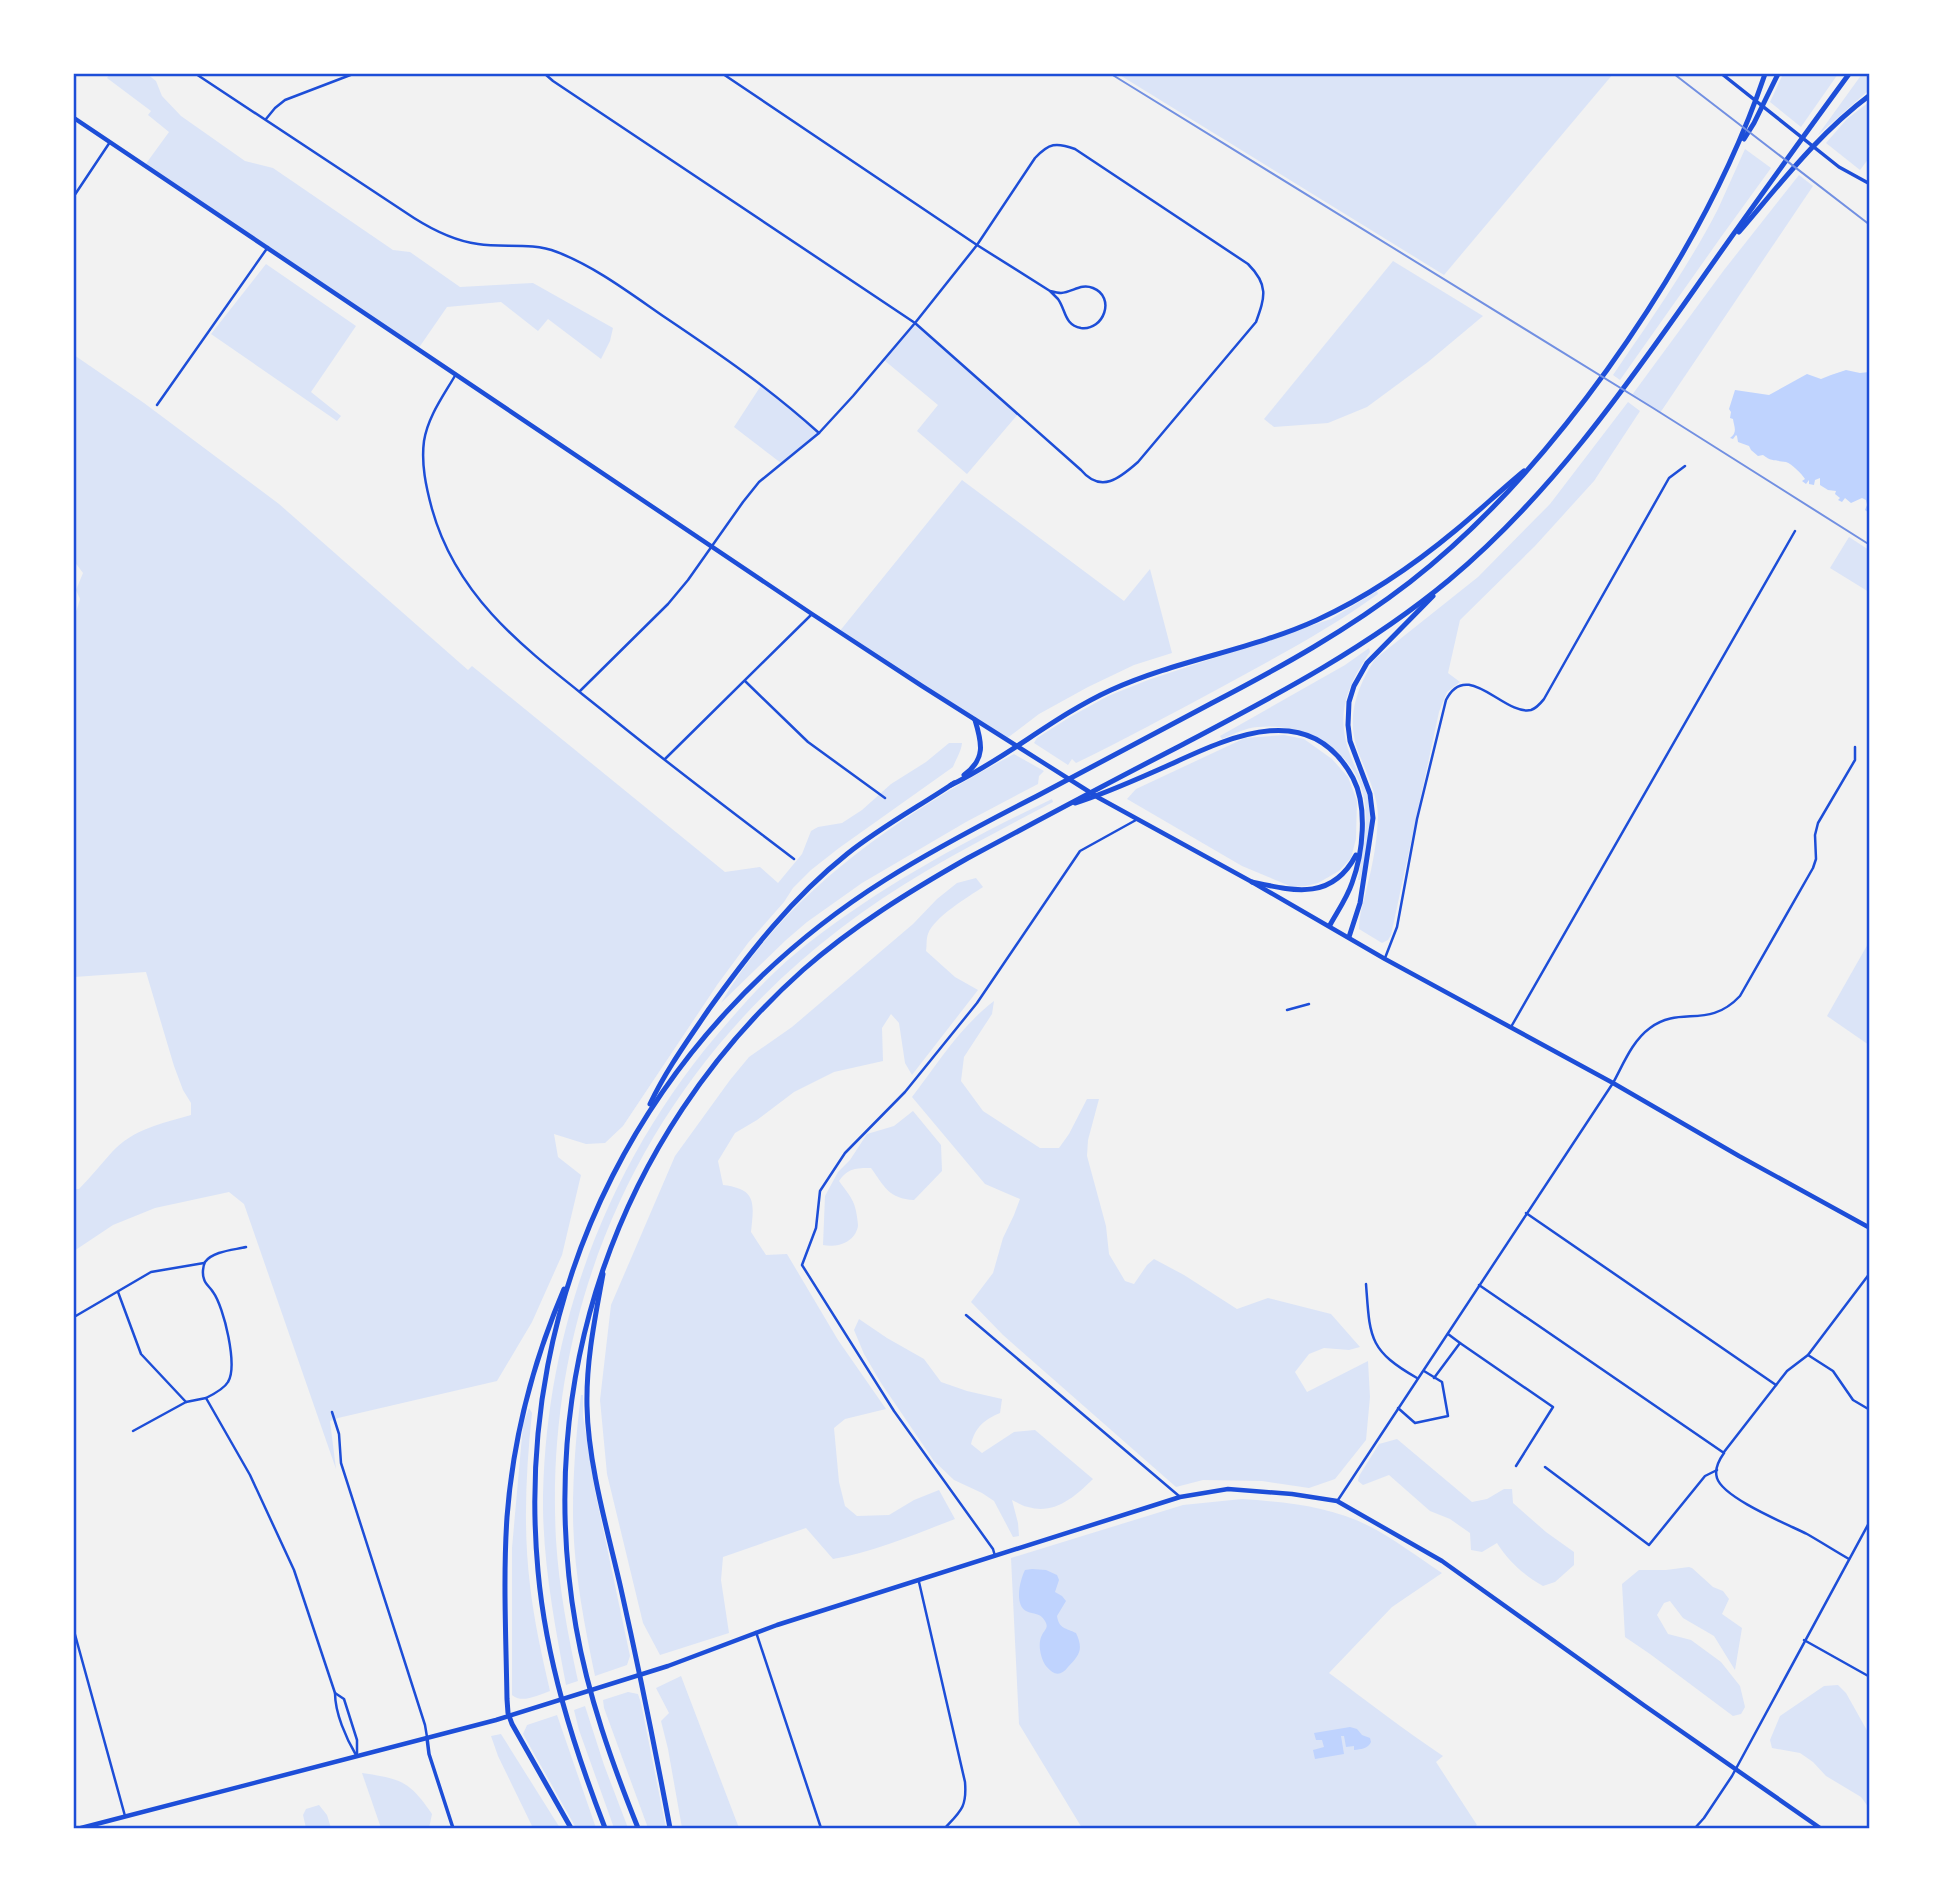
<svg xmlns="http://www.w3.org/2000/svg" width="1943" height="1902" font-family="Poppins,sans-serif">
	<rect width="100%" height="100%" fill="#f2f2f2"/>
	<g fill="#dbe4f7">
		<polygon points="110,74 147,74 156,81 162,96 181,116 245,161 273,168 393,250 410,252 460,287 533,283 613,328 610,341 601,359 548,319 538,331 501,302 447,307 418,349 145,165 169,132 148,115 151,111 107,78"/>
		<polygon points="1118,74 1613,74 1444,275"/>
		<polygon points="1783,74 1838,74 1801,127 1770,102"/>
		<polygon points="1862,74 1869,74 1869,90 1818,135"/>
		<polygon points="1869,102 1869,158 1860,170 1826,143 1847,119"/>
		<path d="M1745,149L1771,168L1721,237L1620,380L1613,375C1650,321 1688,267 1718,209C1727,189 1736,169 1745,149Z"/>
		<polygon points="1799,175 1813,186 1660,413 1632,395 1724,270"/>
		<polygon points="1393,261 1483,316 1428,362 1367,407 1328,423 1274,427 1264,419"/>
		<polygon points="266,264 356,326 311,392 341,416 337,421 211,334"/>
		<polygon points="915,323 1018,414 967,474 917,431 938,405 884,360"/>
		<path d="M74,355L144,403L279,504L468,670L472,666L725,872L760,867L778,883L802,854L811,831L818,827L842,823L862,810L891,784L926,762L949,743H962C961,752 956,759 953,767L839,848L811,870L793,888L784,902L748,943L717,985L623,1126L605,1143L586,1144L554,1134L558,1157L581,1175L562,1255L532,1322L497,1381L338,1418L330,1421L336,1469L244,1204L229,1192L155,1208L113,1225L74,1251V1189H79C91,1177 101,1164 112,1152C133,1129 163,1123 191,1115V1103L183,1090L174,1066L146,972L74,977V615L77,609L80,599L76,590L83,573L74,561Z"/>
		<polygon points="762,384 819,433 781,463 734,427"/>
		<path d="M1628,402L1640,411L1594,481L1535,546L1460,620L1448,673L1460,682L1447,692L1439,712L1391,935L1388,940L1382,943L1359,929C1359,914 1364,901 1367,887C1373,864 1377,841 1378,817C1378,803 1373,789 1368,776C1364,765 1359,756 1356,745C1347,713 1358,686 1375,659L1478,577L1550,504Z"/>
		<polygon points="962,480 1124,601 1150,569 1172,653 1134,665 1088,687 1039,714 1006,739 839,632"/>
		<polygon points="1849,537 1869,550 1869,592 1830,568"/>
		<path d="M1377,591L1378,594C1328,630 1273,659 1218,689C1171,714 1124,740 1076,763L1072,759L1068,765L1034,743L1037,738L1070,717L1108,696L1148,680L1331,619Z"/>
		<path d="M1369,648L1370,652C1349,683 1336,711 1348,749C1354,768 1366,785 1370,805C1374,829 1366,856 1360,880H1358C1362,852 1370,822 1363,794C1353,749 1302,722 1258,727C1245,728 1234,734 1222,739L1220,736L1345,665Z"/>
		<polygon points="1284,735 1304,739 1332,759 1348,777 1357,801 1356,839 1351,858 1339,871 1318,883 1306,886 1292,887 1242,866 1127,799 1136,789 1245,738"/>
		<path d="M1014,754L1044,771L1039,776L1038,784L966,822L862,883L807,922L786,940L721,1003C787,890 902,814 1014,754Z"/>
		<path d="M1052,799L1053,802C981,840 906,878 841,928C648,1075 543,1298 556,1540C559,1588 568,1635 578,1681L566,1685C555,1626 544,1569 543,1509C543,1329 610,1155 729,1021C750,997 771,974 795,954C873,890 962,842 1052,799Z"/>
		<path d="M976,878L983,887C968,897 934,917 928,934C926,939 927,946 926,951L955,977L978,990L912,1075L905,1063L899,1023L891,1014L882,1028L883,1061L834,1072L794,1092L757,1120L735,1133L718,1161L723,1185C757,1189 754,1203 751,1232L766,1255L787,1254L838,1340L886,1409L845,1419L834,1428L839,1482L845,1506L857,1516L889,1515L914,1500L939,1490L955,1519C915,1534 875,1552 833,1559L806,1528L723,1557L721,1580L729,1633L660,1655L643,1623L607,1474L600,1400L611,1305L675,1156L730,1080L749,1057L792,1027L913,924L937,899L957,883Z"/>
		<polygon points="1869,942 1869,1045 1827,1016"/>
		<path d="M994,1001L992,1014L964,1057L961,1081L983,1111L1040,1148H1059L1069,1134L1087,1099H1099L1088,1140L1087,1156L1106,1226L1109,1254L1125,1281L1134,1284L1147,1265L1154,1259L1184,1275L1237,1309L1268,1298L1331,1314L1360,1347L1349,1350L1324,1348L1309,1354L1295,1372L1307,1392L1368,1361L1370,1397L1366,1440L1335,1479L1309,1488L1262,1481L1203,1480L1176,1487L1003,1335L971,1302L993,1273L1003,1238L1014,1215L1020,1199L985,1184L912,1097C938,1063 960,1027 994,1001Z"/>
		<path d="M913,1111L941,1145L942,1171L914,1200C889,1199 884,1186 871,1168C856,1168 848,1168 839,1181C844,1188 851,1196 854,1204C856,1209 858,1221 858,1226C855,1243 836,1248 823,1245L825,1196L838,1172L850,1160L867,1134L894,1126Z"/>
		<path d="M859,1319L887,1338L924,1359L941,1382L967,1391L1002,1399L1000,1413C984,1420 976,1426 971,1444L982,1453L1014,1432L1035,1430L1093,1479C1075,1497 1054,1515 1028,1507C1022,1506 1017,1502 1012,1500L1018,1523L1019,1536L1013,1537L994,1501L982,1493L954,1480L934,1461L881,1383L864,1354L854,1330Z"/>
		<path d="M581,1395H583V1416L595,1491L630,1656L627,1665L595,1676C584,1623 573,1567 573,1512C573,1473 576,1434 581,1395Z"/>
		<path d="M529,1408L532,1413C526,1470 523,1528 530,1585C534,1621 542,1656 550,1691C538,1695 522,1704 512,1695V1548L523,1425Z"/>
		<path d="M1397,1439L1472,1502L1487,1499L1504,1489H1512L1513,1503L1546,1532L1574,1552V1565L1555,1582L1543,1586C1524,1575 1509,1562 1497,1543L1482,1552L1471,1550L1470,1533L1450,1519L1430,1511L1389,1475L1363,1485L1358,1481L1359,1476L1379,1444Z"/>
		<path d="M1242,1499C1285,1502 1330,1506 1369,1526C1394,1539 1418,1557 1442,1573L1392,1607L1329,1673C1367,1701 1404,1730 1443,1756L1436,1762L1477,1825L1473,1828H1082L1019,1724L1011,1558L1183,1505Z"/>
		<polygon points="1689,1567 1692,1568 1713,1587 1723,1591 1729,1599 1722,1614 1742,1628 1735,1670 1714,1636 1683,1618 1670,1601 1664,1603 1657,1615 1668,1634 1691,1640 1721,1662 1740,1686 1745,1707 1741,1714 1733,1716 1650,1654 1625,1637 1622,1584 1639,1570 1666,1570"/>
		<polygon points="681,1676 739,1828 682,1828 668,1749 661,1721 669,1713 656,1688"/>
		<polygon points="1838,1685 1846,1693 1869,1734 1869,1808 1861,1797 1826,1776 1813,1762 1800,1753 1772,1748 1770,1740 1780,1716 1824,1686"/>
		<polygon points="628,1692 638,1694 641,1703 666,1828 648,1828 604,1708 603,1700"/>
		<polygon points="585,1706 604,1765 628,1828 614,1828 579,1730 574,1710"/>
		<polygon points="557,1715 596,1828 576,1828 523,1734 527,1725"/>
		<polygon points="501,1734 560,1828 533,1828 498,1756 491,1736"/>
		<path d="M362,1773C402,1779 409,1781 432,1814L429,1828H381Z"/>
		<polygon points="319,1805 327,1815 331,1828 306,1828 303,1815 306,1809"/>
	</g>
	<g fill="#bfd3fe">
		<path d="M1846,370L1860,373L1869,372V513L1865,510L1867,505L1866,500L1862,498L1851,503L1845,498L1842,502L1838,500L1840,498L1835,494L1836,491L1828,490L1820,485V478L1815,480L1814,485L1809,484V480L1806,484L1802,481L1805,479C1802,474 1792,464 1786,462C1776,460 1772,462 1763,455L1758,456L1751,450L1749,446L1738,442L1737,436L1736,435L1733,439L1730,438C1738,432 1734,427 1733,419L1730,418L1731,412L1729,409L1735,390L1769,395L1807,374L1821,379L1831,375Z"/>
		<path d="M1032,1569L1046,1570L1057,1575L1059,1580L1055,1592L1062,1596L1066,1601L1057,1616C1059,1629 1066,1628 1076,1633C1084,1650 1079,1655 1068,1667C1061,1676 1054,1676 1046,1666C1041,1659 1037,1644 1042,1635C1045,1629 1049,1628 1045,1621C1040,1612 1034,1615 1026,1611C1014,1604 1020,1580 1025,1570Z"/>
		<path d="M1350,1727L1357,1729L1362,1735L1370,1738L1371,1742C1368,1749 1361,1749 1354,1750V1746L1346,1747L1344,1736H1341L1344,1754L1315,1759L1313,1750L1324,1747L1322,1740H1316L1314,1733Z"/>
	</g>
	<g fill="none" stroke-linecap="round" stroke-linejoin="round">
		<g stroke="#1d4ed8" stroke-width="2.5">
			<path d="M196,74L414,218C433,230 455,241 478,244C504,248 531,242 557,252C596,267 631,294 666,318C721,355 769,388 819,433"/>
			<path d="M545,74L553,81L915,323L1081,470C1101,494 1120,478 1138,462L1256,322C1265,297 1269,285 1248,264L1075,149C1056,142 1049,143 1035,158L977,245L915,323L853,396L819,433L759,482L743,502L688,580L668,604L580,691"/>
			<path d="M723,74L977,245L1050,291C1051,292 1057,298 1058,299C1066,310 1064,325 1081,328C1104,331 1116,297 1093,288C1081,283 1073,292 1061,293C1058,293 1054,292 1050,291"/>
			<polyline points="266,119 275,108 285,100 353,74"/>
			<polyline points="74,196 110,142"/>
			<path d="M456,374C444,395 428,416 424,441C421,464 426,487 432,509C460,609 542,660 617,722C675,769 735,814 794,859"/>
			<polyline points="157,405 268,247"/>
			<polyline points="745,681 808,742 885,798"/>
			<polyline points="665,759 812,614"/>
			<path d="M1385,958L1397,927L1417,819L1446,700C1467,658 1504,716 1531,710C1537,708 1540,704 1544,699L1669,478L1685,466"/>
			<polyline points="1287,1010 1309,1004"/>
			<polyline points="1511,1027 1795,531"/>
			<polyline points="1526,1213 1776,1385"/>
			<path d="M246,1247C234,1250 213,1251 205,1262C203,1266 202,1274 204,1279C205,1284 210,1287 213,1292C224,1307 238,1366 228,1382C224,1389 214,1394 206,1398L250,1475L294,1570L335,1693C335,1713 346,1738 356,1755"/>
			<path d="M1366,1284C1370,1337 1368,1350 1417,1378"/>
			<path d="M1479,1285L1724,1453C1719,1460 1714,1469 1717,1478C1723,1498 1787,1524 1807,1534C1821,1542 1835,1551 1849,1559"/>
			<polyline points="118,1292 141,1354 186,1402"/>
			<polyline points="966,1315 1179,1496"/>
			<polyline points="74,1317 151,1272 204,1263"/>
			<polyline points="1448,1334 1460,1343"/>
			<polyline points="1808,1355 1833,1371 1853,1400 1870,1410"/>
			<polyline points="1434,1378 1460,1343 1553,1407 1516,1466"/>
			<polyline points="1398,1408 1415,1423 1448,1416 1442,1382 1424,1371"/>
			<polyline points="332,1412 339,1434 341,1463 425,1725 427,1737"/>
			<polyline points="133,1431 186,1402 206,1398"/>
			<polyline points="1724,1452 1787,1371 1808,1355 1870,1273"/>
			<polyline points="1545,1467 1649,1545 1705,1476 1717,1470"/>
			<path d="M1338,1500L1613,1083C1623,1065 1632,1041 1650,1028C1681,1005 1708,1030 1740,996L1813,868L1816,859L1815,835L1818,823L1855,760V747"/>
			<polyline points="995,1556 993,1549 894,1411 802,1265 816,1228 820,1191 845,1153 905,1092 977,1003 1080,851 1136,820"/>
			<path d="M919,1582L965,1782C967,1807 961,1811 945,1828"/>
			<polyline points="74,1631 125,1816"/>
			<polyline points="756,1632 821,1828"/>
			<polyline points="1804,1640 1870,1677"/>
			<polyline points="335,1693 344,1699 357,1740 357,1753"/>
			<polyline points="1695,1828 1704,1818 1732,1776 1870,1521"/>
		</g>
		<g stroke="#1d4ed8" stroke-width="3.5">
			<polyline points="1722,74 1839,167 1870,184"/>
			<polyline points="427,1738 429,1754 453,1828"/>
		</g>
		<polyline stroke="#1d4ed8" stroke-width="4.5" points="81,1828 496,1720 668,1666 777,1625 1180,1497 1228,1489 1292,1494 1337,1501 1442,1561 1645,1706 1820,1828"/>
		<polyline stroke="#1d4ed8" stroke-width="4.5" points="74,118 812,614 922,686 1099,798 1252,882 1385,959 1613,1083 1739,1156 1870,1228"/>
		<g stroke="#1d4ed8" stroke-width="5">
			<polyline points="1744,139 1754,123 1778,74"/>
			<path d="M1739,232C1780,184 1819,133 1870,95"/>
			<path d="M964,775C986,759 982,743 975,720"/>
			<path d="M951,785C1007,758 1054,716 1111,690C1177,660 1251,650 1317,620C1367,597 1414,565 1456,530C1479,511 1501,490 1524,471"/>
			<path d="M1075,803C1107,793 1137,779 1169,765C1230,737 1310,698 1353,778C1368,807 1363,853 1352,883C1347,898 1337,912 1330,925"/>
			<path d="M1252,882C1294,891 1332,901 1356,855"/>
			<polyline points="1349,937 1360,903 1373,818 1370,794 1350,741 1348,725 1349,702 1354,686 1367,663 1433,596"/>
			<path d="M650,1104C666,1070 688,1040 709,1009C750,952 792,898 847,854C881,827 918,807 954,783"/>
			<path d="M603,1274C595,1318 586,1361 587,1406C588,1464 608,1532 621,1589C639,1669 655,1748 670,1828"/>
			<path d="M564,1289C533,1362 513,1438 507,1517C503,1577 506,1638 507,1699L508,1713L512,1724L571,1828"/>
			<path d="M605,1828C573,1745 546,1660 538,1571C512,1289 647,1030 885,880C934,849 986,822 1037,796C1096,765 1154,734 1212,703C1281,667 1348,630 1410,582C1487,522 1550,449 1607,370C1673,278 1729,180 1765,74"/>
			<path d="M638,1828C612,1763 588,1696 576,1627C533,1381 616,1137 803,970C853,926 910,891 968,858C1037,821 1106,784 1176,748C1271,698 1366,649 1449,580C1547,498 1621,394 1694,290C1745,217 1797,145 1849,74"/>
		</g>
		<g stroke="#7290e2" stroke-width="2">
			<polyline points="1111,74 1653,408 1870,545"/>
			<polyline points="1674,74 1870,225"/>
		</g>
	</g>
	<rect width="1943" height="1902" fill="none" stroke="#ffffff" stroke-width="150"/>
	<rect x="75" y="75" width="1793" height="1752" fill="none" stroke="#1d4ed8" stroke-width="2.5"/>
</svg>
